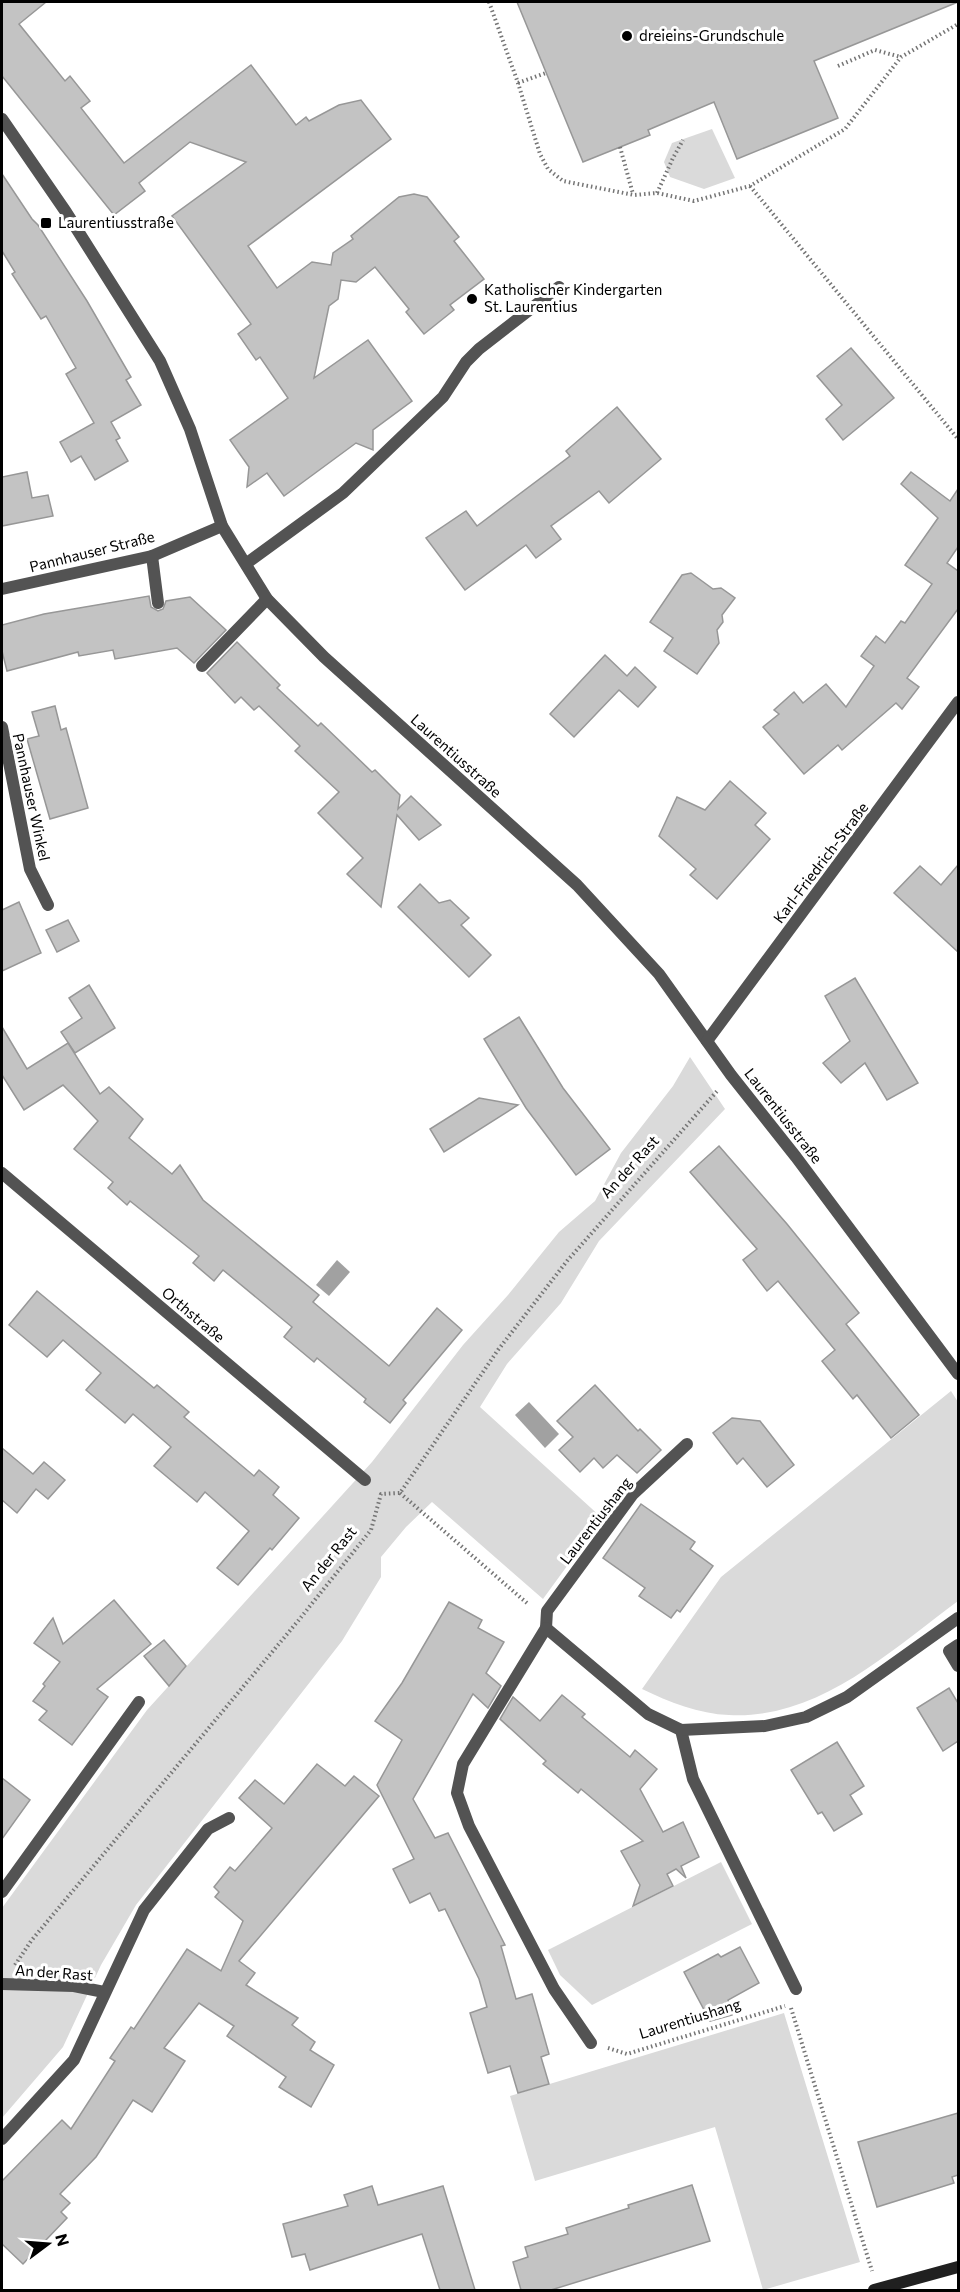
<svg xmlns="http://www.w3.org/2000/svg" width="960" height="2292" font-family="Commissioner,sans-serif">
	<rect width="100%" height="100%" fill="#fff"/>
	<g fill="#dadada">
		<polygon points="712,129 735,178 704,189 670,177 664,162 672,143"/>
		<polygon points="690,1057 725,1109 599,1241 561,1303 507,1364 480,1407 602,1518 543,1599 432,1502 406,1527 381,1557 381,1577 342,1641 136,1905 101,1965 63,2047 2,2118 2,1908 147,1710 372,1462 463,1345 508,1295 559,1232 595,1201 621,1153 673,1086"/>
		<path d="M951,1391L958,1402V1601C891,1650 819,1720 729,1715C699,1714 669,1702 642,1689L721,1577Z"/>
		<polygon points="721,1862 752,1924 592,2005 560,1975 548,1950"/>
		<polygon points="784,2013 860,2262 763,2290 715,2127 535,2181 510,2096"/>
	</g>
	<g fill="#a1a1a1">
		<polygon points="337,1260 350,1272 329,1296 316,1285"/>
		<polygon points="529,1402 559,1434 545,1448 515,1415"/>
	</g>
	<g fill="#c3c3c3" stroke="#979797" stroke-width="1.5">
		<polygon points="2,2 46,2 19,24 65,81 70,76 90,101 81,108 124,163 251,65 296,125 306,117 309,121 339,105 361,100 391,139 248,246 277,288 312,262 331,265 333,253 353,239 351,236 399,197 414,194 427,197 459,237 454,241 484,279 450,305 454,310 424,334 406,312 409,309 375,267 356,282 341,280 338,299 329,306 314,378 368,340 412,401 373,430 373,450 356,443 284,496 267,473 247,487 249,467 230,440 288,398 260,357 256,360 238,334 251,324 172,216 246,162 190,142 139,183 145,191 114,215 2,76"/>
		<polygon points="517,2 958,2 814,61 838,118 737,159 714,102 648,130 650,135 583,162"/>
		<polygon points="2,174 32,219 38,225 87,301 131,377 126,380 141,405 111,422 120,438 116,440 128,461 95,480 81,456 71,462 60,442 94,423 66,374 76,368 46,316 41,319 12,274 15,272 2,251"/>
		<polygon points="851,348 894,398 843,440 826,419 842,405 817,376"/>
		<polygon points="617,407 661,459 609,503 599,491 551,526 561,539 536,558 526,545 465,590 426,538 466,511 477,526 570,456 566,451"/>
		<polygon points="27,472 32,498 48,495 53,516 2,526 2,477"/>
		<polygon points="911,472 950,501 958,489 958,547 947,563 958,571 958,609 907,678 919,687 902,709 896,703 842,750 838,745 804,774 763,727 779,714 774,710 794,692 803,703 826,684 846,707 874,666 861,656 876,636 885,643 901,621 905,623 932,584 905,565 938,518 901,484"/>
		<polygon points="691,573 713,589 721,588 735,598 722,615 723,622 717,630 719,643 697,674 664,651 673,638 650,622 682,575"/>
		<polygon points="149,596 151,607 158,611 163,609 166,601 190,597 226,630 194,663 177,648 115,659 113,650 79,656 78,652 7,671 2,651 2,625 44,614"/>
		<polygon points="237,642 280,685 277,688 318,726 321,723 372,772 375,770 400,795 398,809 411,796 441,825 419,840 397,815 381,907 347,874 363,858 318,813 339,792 295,751 300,746 259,706 254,710 241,697 235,703 207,673"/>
		<polygon points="605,655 627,676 635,667 656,687 638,707 619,690 574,737 550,714"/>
		<polygon points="55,706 61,730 66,728 88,808 50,819 27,739 39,736 32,712"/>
		<polygon points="730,781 766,813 755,825 770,839 717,899 690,875 696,869 659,836 677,797 705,810"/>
		<polygon points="958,865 958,952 894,893 920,866 941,885"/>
		<polygon points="420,884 439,903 450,900 469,918 461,925 491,955 469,977 398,907"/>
		<polygon points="19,902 41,953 2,971 2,910"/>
		<polygon points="68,920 79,941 57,952 46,930"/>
		<polygon points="855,978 918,1083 887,1100 865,1063 841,1083 823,1063 850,1041 825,996"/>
		<polygon points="89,985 115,1028 75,1053 61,1032 82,1018 69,998"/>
		<polygon points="519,1017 563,1088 610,1149 576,1175 526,1108 484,1039"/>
		<polygon points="2,1027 27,1069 68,1043 100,1094 109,1087 143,1119 129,1138 172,1174 180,1165 203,1200 319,1295 313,1302 389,1366 437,1308 462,1330 403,1400 406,1403 390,1423 364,1402 366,1399 317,1358 314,1362 284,1337 292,1327 223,1270 214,1281 193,1263 199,1256 130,1201 127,1205 108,1188 113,1182 74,1149 98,1121 63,1085 24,1110 2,1075"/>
		<polygon points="479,1098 518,1105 444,1152 430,1129"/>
		<polygon points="719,1146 787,1224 859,1313 846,1324 919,1415 891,1438 857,1395 853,1399 822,1361 835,1350 778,1281 767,1291 743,1260 757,1249 690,1172"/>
		<polygon points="37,1291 154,1388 157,1385 189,1412 184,1417 254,1476 259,1470 279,1487 273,1495 299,1518 272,1550 270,1548 238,1585 217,1568 249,1531 205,1492 197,1502 154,1466 171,1447 133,1414 125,1423 86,1390 101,1373 63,1340 47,1357 9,1325"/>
		<polygon points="595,1385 638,1431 640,1429 661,1450 637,1473 617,1455 603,1468 594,1458 580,1472 559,1450 573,1437 557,1421"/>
		<polygon points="732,1418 760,1421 794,1465 767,1487 743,1458 737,1464 713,1433"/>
		<polygon points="2,1448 33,1474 44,1462 65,1480 48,1499 36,1489 17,1513 2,1500"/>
		<polygon points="641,1504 695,1542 690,1549 713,1566 680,1612 677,1610 671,1618 639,1596 645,1588 603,1558"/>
		<polygon points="114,1600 151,1644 97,1689 108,1697 72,1745 39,1720 47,1711 33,1701 45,1686 43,1684 60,1662 34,1643 53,1618 63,1644"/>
		<polygon points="449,1602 482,1620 478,1628 504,1642 486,1673 501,1686 488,1708 473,1694 413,1799 435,1838 448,1833 468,1872 505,1945 501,1946 516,1999 532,1994 549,2054 541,2057 549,2084 518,2093 510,2066 488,2073 470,2013 487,2007 479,1979 445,1909 439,1911 430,1893 410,1903 393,1869 414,1859 377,1785 402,1740 375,1721 402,1683"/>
		<polygon points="164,1640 186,1666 169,1686 144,1656"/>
		<polygon points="949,1688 958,1703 958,1741 943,1751 917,1708"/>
		<polygon points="562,1695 585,1714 582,1717 630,1757 635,1750 657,1769 640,1789 663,1832 683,1822 699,1857 681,1866 686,1878 676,1869 667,1874 673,1886 633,1906 640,1885 621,1851 643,1841 581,1789 578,1793 543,1764 546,1761 500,1719 513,1697 540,1721"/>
		<polygon points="837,1742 864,1786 850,1795 862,1814 834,1831 822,1812 818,1814 791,1770"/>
		<polygon points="317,1764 345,1786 354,1776 379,1796 239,1961 255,1973 246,1985 298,2018 292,2025 315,2042 310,2050 334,2065 311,2107 279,2087 286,2077 227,2036 234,2026 199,2003 164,2048 185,2061 152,2112 133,2100 96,2157 60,2194 70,2203 61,2212 67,2218 23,2264 2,2244 2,2181 62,2120 71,2129 115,2061 110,2058 131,2027 134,2029 187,1949 221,1971 243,1921 215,1897 219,1892 214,1887 230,1867 235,1871 272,1828 239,1798 255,1780 284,1804"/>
		<polygon points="2,1778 30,1800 2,1839"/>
		<polygon points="740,1947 759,1983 728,2000 732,2015 710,2021 684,1972 718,1954 721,1957"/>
		<polygon points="958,2113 958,2175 952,2177 954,2183 877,2207 858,2142"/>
		<polygon points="692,2185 710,2241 551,2290 521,2290 513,2262 528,2257 525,2247 568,2234 566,2228 629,2208 628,2205"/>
		<polygon points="372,2186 378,2205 443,2186 475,2290 440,2290 422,2234 310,2270 305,2254 292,2257 283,2224 348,2206 344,2195"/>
	</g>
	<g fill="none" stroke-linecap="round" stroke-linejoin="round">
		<g stroke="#757575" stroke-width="4" stroke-dasharray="1.5 3" stroke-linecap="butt">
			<polyline points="489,2 518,83 540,154 548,169 563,181 634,195 657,193 694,201 750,186 845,129 901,57 958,24"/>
			<polyline points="838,66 875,50 901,57"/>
			<polyline points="518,83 546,73"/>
			<polyline points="620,147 633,194"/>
			<polyline points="750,186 958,439"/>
			<polyline points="657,193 673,158 683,140"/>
			<polyline points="400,1493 528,1604"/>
			<polyline points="15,1965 31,1941 298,1621 371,1530 381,1494 400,1493 498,1350 567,1261 718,1090"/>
			<polyline points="791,2008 872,2271"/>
			<polyline points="608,2048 627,2054 785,2006"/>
		</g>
		<g stroke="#535353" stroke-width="12">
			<polyline points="152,556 158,603"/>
			<polyline points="247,563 343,493 443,397 466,362 479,349 559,287"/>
			<polyline points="202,666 267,599"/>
			<polyline points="958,1645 949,1651 958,1666"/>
		</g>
		<g stroke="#535353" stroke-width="12">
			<polyline points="2,119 66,212 160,361 190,429 222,526 267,599 324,657 577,885 659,974 731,1075 796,1157 958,1374"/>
			<polyline points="2,589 152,556 222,526"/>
			<polyline points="2,727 30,869 48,905"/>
			<polyline points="707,1041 958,702"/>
			<polyline points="2,1173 365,1480"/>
			<polyline points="546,1628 547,1611 633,1494 687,1444"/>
			<polyline points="681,1730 693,1779 796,1989"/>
			<polyline points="2,1892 139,1702"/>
			<polyline points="2,1984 74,1986 104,1992"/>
			<polyline points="591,2043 554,1989 469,1826 457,1793 463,1764 546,1628 648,1714 681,1730 765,1726 806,1717 847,1697 958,1618"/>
			<polyline points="2,2139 74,2060 144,1910 208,1829 229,1818"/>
		</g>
		<polyline stroke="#202020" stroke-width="12" points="874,2290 958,2267"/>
	</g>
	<g fill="#000" stroke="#fff" stroke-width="2">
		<circle cx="627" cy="36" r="6"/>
		<rect x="40" y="217" width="12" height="12" rx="3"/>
		<circle cx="472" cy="299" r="6"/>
	</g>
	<g text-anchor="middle" stroke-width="6" stroke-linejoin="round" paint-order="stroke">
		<g font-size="15" fill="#000" stroke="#fff" text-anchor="start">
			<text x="639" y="41">dreieins-Grundschule</text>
			<text x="58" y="228">Laurentiusstraße</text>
			<text x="484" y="295">Katholischer Kindergarten<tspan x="484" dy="17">St. Laurentius</tspan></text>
		</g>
		<g font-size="15" fill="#000" stroke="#fff">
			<text transform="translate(92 552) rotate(-14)" y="5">Pannhauser Straße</text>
			<text transform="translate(456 756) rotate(42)" y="5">Laurentiusstraße</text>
			<text transform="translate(31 797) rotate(78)" y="5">Pannhauser Winkel</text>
			<text transform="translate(821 863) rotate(-53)" y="5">Karl-Friedrich-Straße</text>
			<text transform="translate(783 1116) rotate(52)" y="5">Laurentiusstraße</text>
			<text transform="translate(630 1167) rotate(-48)" y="5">An der Rast</text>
			<text transform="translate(193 1315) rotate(40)" y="5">Orthstraße</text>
			<text transform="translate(596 1521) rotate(-52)" y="5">Laurentiushang</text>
			<text transform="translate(329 1559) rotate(-51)" y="5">An der Rast</text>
			<text transform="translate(54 1973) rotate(4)" y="5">An der Rast</text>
			<text transform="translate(690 2019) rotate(-17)" y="5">Laurentiushang</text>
		</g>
	</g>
	<rect width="960" height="2292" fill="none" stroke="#000000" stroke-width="6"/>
	<g transform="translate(48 2244) rotate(74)" stroke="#ffffff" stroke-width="4.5" paint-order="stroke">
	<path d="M0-4.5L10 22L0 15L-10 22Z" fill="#000000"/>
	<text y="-9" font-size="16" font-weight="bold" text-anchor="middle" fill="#000000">N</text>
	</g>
</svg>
